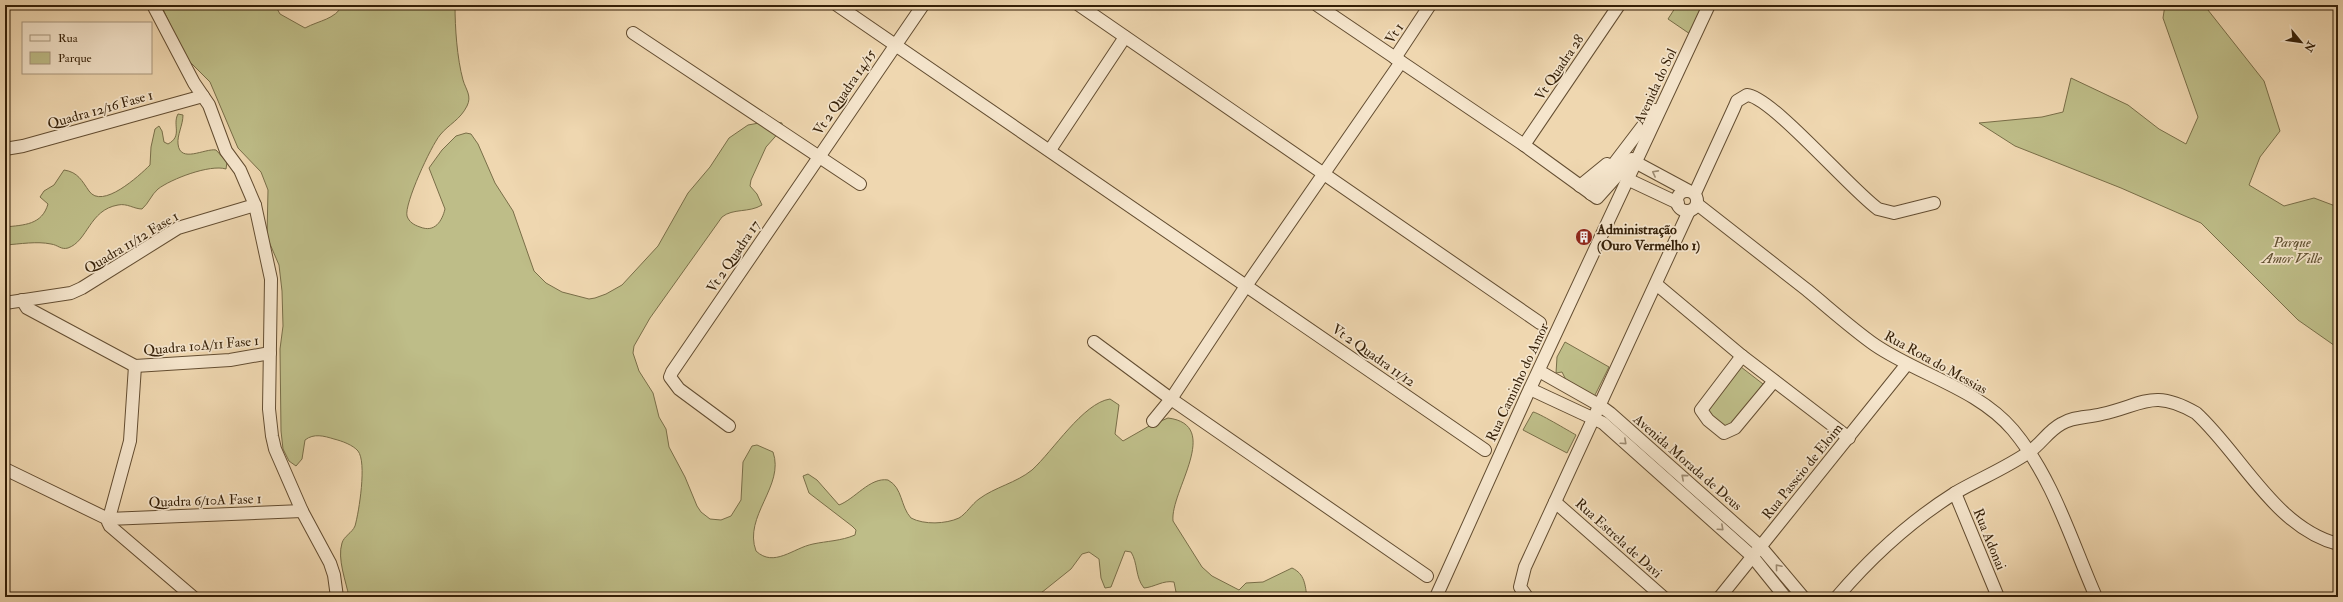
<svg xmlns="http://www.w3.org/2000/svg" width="2343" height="602" font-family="'IM FELL Double Pica',serif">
	<rect width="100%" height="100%" fill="#efd7b0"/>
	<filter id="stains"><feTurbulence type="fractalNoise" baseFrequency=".005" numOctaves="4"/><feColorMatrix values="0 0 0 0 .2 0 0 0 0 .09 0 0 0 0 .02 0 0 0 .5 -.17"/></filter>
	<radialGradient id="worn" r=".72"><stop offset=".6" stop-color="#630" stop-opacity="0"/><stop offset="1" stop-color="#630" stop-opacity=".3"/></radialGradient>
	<g fill="#bebd88" stroke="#796e48">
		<path d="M161,5H275L280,14L305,28C320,20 334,20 343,5H455C455,28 457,58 463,80C466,90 472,96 467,106C460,120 449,124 440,135C431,146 404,204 407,216C409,222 414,225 420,227C435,233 442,221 445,209L429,168L442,150L456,136L466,133L471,134L478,144L495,183L513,211L534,271L546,283L562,292L589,299L595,298L606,294L622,285L658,246L688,193L710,167L729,138L748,125L770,121L782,123V129L766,147L751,180L750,186L757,194L762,205C749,213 733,208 722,217L650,318L634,346L633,353L639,371L653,393L659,417L666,429L669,447L685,477L697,506L701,512L710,519L721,520L731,516L741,500L743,462L752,446L757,445L773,452C785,486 743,516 756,551C774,568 793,548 813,544C827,541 841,541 855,535L856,530L852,526L809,493L803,476L808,474L817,480L839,505C855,499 870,477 888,480C903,488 900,506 911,518C924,525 946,524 959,518C966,514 972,504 979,499C995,487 1016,483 1032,470C1053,451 1083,403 1110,399L1119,405L1115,434L1123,441L1151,425L1168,418C1223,425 1170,491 1173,521L1202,567L1212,576L1239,590L1246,583L1263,582L1292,568C1305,574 1305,585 1307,597H1177L1174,582C1163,580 1155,587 1144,588C1135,577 1138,563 1131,552L1125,551L1111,587L1105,588L1101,578L1099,559L1089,552L1082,554L1071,569L1036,597H349C346,581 337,559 342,543C344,536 352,533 355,526C359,512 367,462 358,451C353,445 342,441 334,439C324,436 314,433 305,440L302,459L296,466L289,461L283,449L281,431L280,349L283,326L282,291L279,265L267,237L268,190L261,172L238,148L210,82L186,58Z"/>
		<polygon points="1677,5 1704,5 1690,34 1668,19"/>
		<polygon points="2165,5 2204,5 2264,81 2280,131 2260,157 2249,185 2284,206 2314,198 2338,207 2338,348 2298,320 2201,223 2121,188 2015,146 1979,123 2042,117 2063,112 2071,78 2128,105 2159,129 2186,144 2198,117 2163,18"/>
		<path d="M178,114L183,115C183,125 177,135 178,144C180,164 205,148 216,150L227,162L226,169C210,164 171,179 158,189C151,195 149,203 142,209C134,209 127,203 118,205C89,210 88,241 68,248C61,250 58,245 51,244C37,241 20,244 5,245V227C24,225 42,225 48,204L40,197L44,191L54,185L64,170C78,172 82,181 89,191C102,210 139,176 150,165L151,147L155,129L159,126L162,131L164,142L168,144C183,136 172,125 178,114Z"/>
		<polygon points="1565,342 1609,367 1594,397 1568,384 1562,372 1556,373 1557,357"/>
		<polygon points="1741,367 1763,384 1728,430 1705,415"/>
		<path d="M1533,412C1537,412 1569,431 1576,435L1567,453L1523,430Z"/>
	</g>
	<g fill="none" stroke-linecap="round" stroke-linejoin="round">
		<g stroke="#634d31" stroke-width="14">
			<g id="minor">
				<polyline points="153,5 194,83 209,105 226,151 240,170 255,205 271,279 269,409 272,436 275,449 302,511 330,563 334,575 337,597"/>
				<polyline points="837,5 1485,450"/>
				<polyline points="1079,5 1540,323"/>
				<polyline points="1317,5 1524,145 1597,198 1632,159"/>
				<polyline points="633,33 860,184"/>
				<polyline points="1395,58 1430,5"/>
				<polyline points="1524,145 1619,5"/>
				<polyline points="5,149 23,146 203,96"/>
				<polyline points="1050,150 1125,37"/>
				<polyline points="1635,162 1687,190"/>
				<polyline points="1627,179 1678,203"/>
				<polyline points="1580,186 1607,164"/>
				<circle cx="1687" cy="201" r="10"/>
				<path d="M1695,193L1734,108L1737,101L1747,95C1772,97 1851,190 1878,209L1894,213L1934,203"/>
				<polyline points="1591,194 1655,110"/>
				<path d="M1697,204C1734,233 1770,261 1807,290C1829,308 1851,328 1875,345C1919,375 1977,388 2013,430C2053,478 2071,540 2096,597"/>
				<polyline points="1656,284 1742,356 1849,438"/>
				<polyline points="22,300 27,308 135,366"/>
				<polyline points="5,303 71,293 82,288 178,228 255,205"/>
				<polyline points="1094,342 1171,399 1427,576"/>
				<polyline points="1742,356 1701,410 1708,420 1724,433 1735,428 1774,381"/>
				<polyline points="135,366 130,441 108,522 110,526 193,597"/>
				<polyline points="135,366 230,360 270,353"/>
				<polyline points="1539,371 1599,405 1610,413 1760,546 1803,597"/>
				<polyline points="1530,389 1603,423 1752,556 1785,597"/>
				<polyline points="1153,421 1171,399 1246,286 1401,62"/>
				<polyline points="729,426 679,389 670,377 672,372 923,5"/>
				<polyline points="5,469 108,519 302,511"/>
				<polyline points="1955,493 1998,597"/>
				<polyline points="1555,502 1663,597"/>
				<polyline points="1436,597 1527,395 1709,5"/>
				<polyline points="1527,597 1520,587 1525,567 1689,211"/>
				<polyline points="1720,597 1907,364"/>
				<path d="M1837,597C1872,556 1909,522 1955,493C1979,479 2006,468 2029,452C2041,444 2048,431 2061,424C2074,416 2087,418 2102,414C2143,405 2153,388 2196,413C2241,454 2275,528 2338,544"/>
			</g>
		</g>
		<use href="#minor" stroke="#f5e5cc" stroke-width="12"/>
	</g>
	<defs><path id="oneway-chevron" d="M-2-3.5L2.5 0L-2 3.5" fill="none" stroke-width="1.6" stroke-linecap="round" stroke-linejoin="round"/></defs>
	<g stroke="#9e8c73">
		<use href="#oneway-chevron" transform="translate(1655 173) rotate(-152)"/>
		<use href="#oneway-chevron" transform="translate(1624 442) rotate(42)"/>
		<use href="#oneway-chevron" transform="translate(1684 477) rotate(-139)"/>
		<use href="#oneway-chevron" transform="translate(1721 528) rotate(42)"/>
		<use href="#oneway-chevron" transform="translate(1778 567) rotate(-130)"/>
	</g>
	<defs>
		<g id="building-disc" transform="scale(0.9)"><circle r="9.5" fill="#8f2418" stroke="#f5e5cc"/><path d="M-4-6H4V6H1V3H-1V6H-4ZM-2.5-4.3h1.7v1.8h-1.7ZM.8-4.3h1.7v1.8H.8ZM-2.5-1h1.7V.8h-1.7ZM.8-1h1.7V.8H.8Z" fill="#fff"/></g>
	</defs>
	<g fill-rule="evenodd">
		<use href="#building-disc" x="1584" y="237"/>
	</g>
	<g text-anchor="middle" stroke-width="3.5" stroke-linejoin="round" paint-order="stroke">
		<g font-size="14" fill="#341f07" stroke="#f5e5cc">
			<text transform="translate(1394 33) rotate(-57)" y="5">Vt 1</text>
			<text transform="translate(1559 67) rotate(-56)" y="5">Vt Quadra 28</text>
			<text transform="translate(1655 86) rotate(-65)" y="5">Avenida do Sol</text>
			<text transform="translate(844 92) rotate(-56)" y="5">Vt 2 Quadra 14/15</text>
			<text transform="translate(100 109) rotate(-16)" y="5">Quadra 12/16 Fase 1</text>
			<text transform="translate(131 242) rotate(-31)" y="5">Quadra 11/12 Fase 1</text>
			<text transform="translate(733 256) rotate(-56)" y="5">Vt 2 Quadra 17</text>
			<text transform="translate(201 345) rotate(-5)" y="5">Quadra 10A/11 Fase 1</text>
			<text transform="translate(1374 355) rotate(35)" y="5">Vt 2 Quadra 11/12</text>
			<text transform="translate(1936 362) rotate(29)" y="5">Rua Rota do Messias</text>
			<text transform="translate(1517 382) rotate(-65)" y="5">Rua Caminho do Amor</text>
			<text transform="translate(1688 462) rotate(41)" y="5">Avenida Morada de Deus</text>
			<text transform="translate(1802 471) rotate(-51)" y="5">Rua Passeio de Eloim</text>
			<text transform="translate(205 500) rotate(-2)" y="5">Quadra 6/10A Fase 1</text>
			<text transform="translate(1619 538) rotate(42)" y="5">Rua Estrela de Davi</text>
			<text transform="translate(1990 539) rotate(68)" y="5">Rua Adonai</text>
		</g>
		<g font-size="14" font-weight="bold" fill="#341f07" stroke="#f5e5cc" text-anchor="start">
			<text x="1597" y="234">Administração<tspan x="1597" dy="16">(Ouro Vermelho 1)</tspan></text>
		</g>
		<g font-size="14" font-style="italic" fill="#5d4e2e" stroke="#f5e5cc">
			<text x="2292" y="247">Parque<tspan x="2292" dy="16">Amor Ville</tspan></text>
		</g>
	</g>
	<rect width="2343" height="602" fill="none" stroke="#efd7b0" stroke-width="20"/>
	<rect x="6" y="6" width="2331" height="590" fill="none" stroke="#341f07" stroke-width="2"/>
	<rect x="10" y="10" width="2323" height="582" fill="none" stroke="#341f07"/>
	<rect x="22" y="22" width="130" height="52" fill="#f5e5cc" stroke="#a8967d"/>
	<rect x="30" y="35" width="20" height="6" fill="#f5e5cc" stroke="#a8967d"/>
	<text x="58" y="42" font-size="12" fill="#341f07">Rua</text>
	<rect x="30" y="52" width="20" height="12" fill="#bebd88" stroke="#a8967d"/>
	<text x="58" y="62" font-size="12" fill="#341f07">Parque</text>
	<g transform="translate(2301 42) rotate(119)" stroke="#f5e5cc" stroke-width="3" paint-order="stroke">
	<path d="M0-3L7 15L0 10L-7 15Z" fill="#341f07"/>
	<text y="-6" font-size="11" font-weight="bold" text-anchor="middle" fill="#341f07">N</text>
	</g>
	<rect width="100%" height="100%" filter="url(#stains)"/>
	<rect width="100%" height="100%" fill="url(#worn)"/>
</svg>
